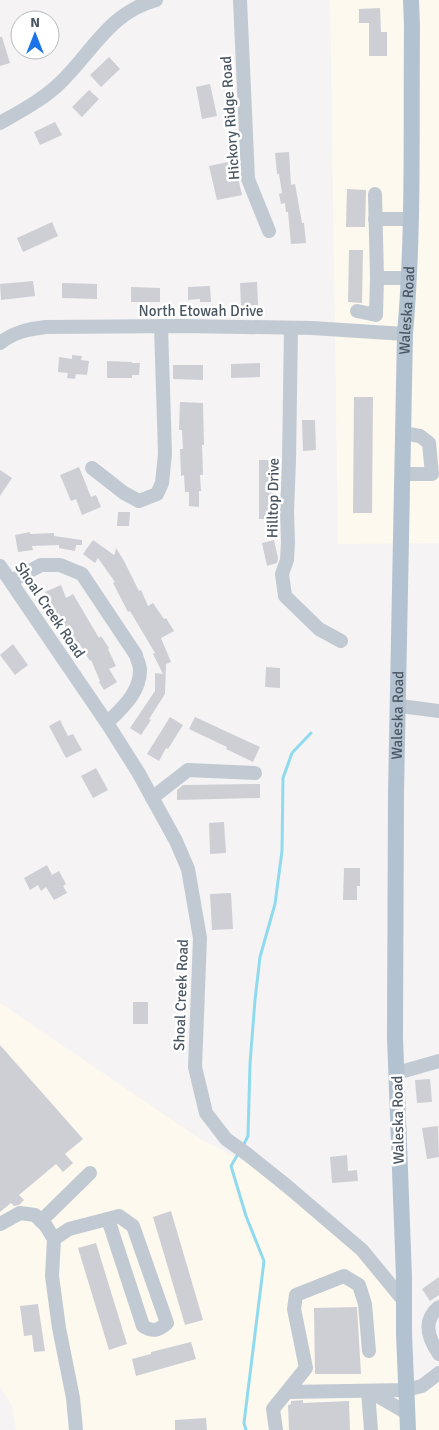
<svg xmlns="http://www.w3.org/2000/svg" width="439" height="1430" font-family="Signika,sans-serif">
	<rect width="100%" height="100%" fill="#f5f3f3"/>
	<g fill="#fdf9ef">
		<polygon points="330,0 439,0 439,543 338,544"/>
		<polygon points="0,1003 199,1138 313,1198 400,1298 400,1391 439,1376 439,1430 16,1430 12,1406 0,1386"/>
	</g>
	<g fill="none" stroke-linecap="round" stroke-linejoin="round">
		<g stroke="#90daee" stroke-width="3">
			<polyline points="243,1146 248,1136 250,1064 255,1000 260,957 275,904 282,851 283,778 292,753 311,733"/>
			<polyline points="238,1154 231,1166 246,1216 264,1261 244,1423 246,1430"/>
		</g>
	</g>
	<g fill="#cdcfd5">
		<polygon points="380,8 381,32 387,32 387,56 369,56 369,23 359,23 359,9"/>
		<polygon points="0,37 2,37 10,63 0,66"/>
		<polygon points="109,57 120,69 101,87 90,75"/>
		<polygon points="210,84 217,116 202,119 196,87"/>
		<polygon points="89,90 99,99 82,117 72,107"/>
		<polygon points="55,122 62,135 40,145 34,132"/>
		<polygon points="289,152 291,185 295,184 302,223 304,223 306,243 291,244 288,212 286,212 285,203 281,204 279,194 282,193 279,174 277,174 275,153"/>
		<polygon points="238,160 239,173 237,173 242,195 217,200 209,166"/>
		<polygon points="347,189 366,190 365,227 346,227"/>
		<polygon points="52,222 58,236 23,252 17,238"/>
		<polygon points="349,250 363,250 362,303 348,302"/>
		<polygon points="33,281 35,296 1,300 0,284"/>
		<polygon points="257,282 258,305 241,306 240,283"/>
		<polygon points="62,283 97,284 97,299 62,298"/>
		<polygon points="210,286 211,302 200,302 200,299 188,300 188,287"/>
		<polygon points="131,287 160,288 160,302 131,302"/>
		<polygon points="72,355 82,356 81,360 89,361 87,375 76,374 75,379 67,378 68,373 58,372 59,357 72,359"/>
		<polygon points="107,361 132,362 132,363 140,363 139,375 132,375 132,378 107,378"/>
		<polygon points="260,363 260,377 231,378 231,364"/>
		<polygon points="173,365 203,365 203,380 173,379"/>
		<polygon points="354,397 373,397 372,513 353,513"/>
		<polygon points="180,402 203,403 204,445 202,445 203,475 200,475 201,491 199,491 199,507 189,506 189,492 185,492 184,475 181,476 180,449 183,449 182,430 179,430"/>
		<polygon points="302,420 315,420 316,450 303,451"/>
		<polygon points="259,460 274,460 274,482 273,519 259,519"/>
		<polygon points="79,467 91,497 96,495 101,507 82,515 76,499 71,501 60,475"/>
		<polygon points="0,470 12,478 0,496"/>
		<polygon points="118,512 130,512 129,526 117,526"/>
		<polygon points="30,532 30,534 54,533 54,536 82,540 82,545 76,545 75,551 59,548 59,545 32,546 33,550 18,552 15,535"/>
		<polygon points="93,540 114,555 115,553 116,548 124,561 139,591 141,590 148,606 153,603 164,619 166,618 174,631 161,638 171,662 166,664 165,694 149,719 151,720 141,735 130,728 155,691 155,673 163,674 153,654 155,653 130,611 128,612 113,583 115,582 98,558 95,563 83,554"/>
		<polygon points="274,540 278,558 277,563 267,566 262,543"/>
		<polygon points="61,585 66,598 73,594 99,638 101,636 109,648 108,649 116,666 109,669 117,682 104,690 99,682 100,681 91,660 90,661 79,643 76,645 62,623 45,592"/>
		<polygon points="13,644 28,665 15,675 0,655"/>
		<polygon points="266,667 280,668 280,688 265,687"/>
		<polygon points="170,717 183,725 168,749 166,748 159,761 147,754"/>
		<polygon points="195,717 260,747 253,762 226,749 227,747 189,729"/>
		<polygon points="60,720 68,736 73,734 82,750 66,758 49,726"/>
		<polygon points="96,768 108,790 93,798 81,776"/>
		<polygon points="260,784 260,798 177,800 177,790 183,785"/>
		<polygon points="224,822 226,853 210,854 209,823"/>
		<polygon points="47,865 52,875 59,871 66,884 63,886 67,893 54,900 46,887 41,891 38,885 30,890 24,878"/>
		<polygon points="344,868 360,868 360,886 357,886 357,900 343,900"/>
		<polygon points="231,893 233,929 212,930 210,894"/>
		<rect x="133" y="1002" width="15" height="22"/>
		<polygon points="0,1045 83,1139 65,1154 73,1163 63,1172 56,1164 19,1195 24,1200 19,1205 14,1206 11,1203 0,1212"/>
		<polygon points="430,1079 432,1102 417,1103 415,1080"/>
		<polygon points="438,1126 439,1157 427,1159 422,1128"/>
		<polygon points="347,1155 348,1171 357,1170 358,1181 332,1183 330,1157"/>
		<polygon points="171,1211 203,1320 185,1325 153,1217"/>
		<polygon points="96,1243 127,1344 109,1350 78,1248"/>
		<polygon points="439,1277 439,1295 430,1301 422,1289"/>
		<polygon points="38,1304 45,1351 34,1352 32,1335 24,1336 20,1306"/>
		<polygon points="357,1307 361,1374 315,1374 314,1308"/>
		<polygon points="191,1342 196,1359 136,1376 132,1359 151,1354 151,1352"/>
		<polygon points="303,1400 303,1403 349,1401 350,1430 289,1430 288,1405 291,1404 291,1401"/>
		<polygon points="206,1418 207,1430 175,1430 175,1420"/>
	</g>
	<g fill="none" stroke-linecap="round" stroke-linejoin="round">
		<g stroke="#c1cad2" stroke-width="14">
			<polyline points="240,0 248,179 269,231"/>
			<path d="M0,123C21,111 44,99 61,82C93,51 109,13 156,0"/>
			<polyline points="375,194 377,278 409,278"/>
			<polyline points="375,219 411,219"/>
			<polyline points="357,311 376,315 377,278"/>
			<polyline points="291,328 289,460 287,512 288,542 287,560 282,574 285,596 319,629 341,641"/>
			<path d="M0,343C14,332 28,329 46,327L183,326L312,328L405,334"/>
			<polyline points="92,468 124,493 139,501 157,494 162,483 165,454 161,326"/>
			<polyline points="402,474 432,474 429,443 420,436 403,433"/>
			<polyline points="0,566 107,723 138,772 176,841 188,869 200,938 195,1067 206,1113 226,1139 247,1154 287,1186 362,1250 404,1301"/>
			<path d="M11,581L41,565H60L82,574L136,655C137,660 140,665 140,670C140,693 122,708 107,723"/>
			<polyline points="398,706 408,707 439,711"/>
			<polyline points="152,798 188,770 255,773"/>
			<polyline points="397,1073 439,1061"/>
			<polyline points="41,1221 90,1173"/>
			<polyline points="0,1224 20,1213 35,1215 46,1226 54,1239 52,1276 59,1328 73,1398 76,1430"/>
			<path d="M54,1239L69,1229L119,1216L133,1226L167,1323C158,1331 153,1332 143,1326L108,1219"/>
			<path d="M439,1307C422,1321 428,1338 439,1354"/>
			<polyline points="368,1391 371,1430"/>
			<polyline points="369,1391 407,1413"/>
			<polyline points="288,1392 406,1390 422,1386 439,1373"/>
			<polyline points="276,1430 273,1409 306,1368 294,1309 296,1295 344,1276 359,1285 365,1304 369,1351"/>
		</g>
		<path stroke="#b3c2d1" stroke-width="16" id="s1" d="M408,1430L404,1333V1277L395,1037L396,793L405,334C414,232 411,129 412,26L411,0"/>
	</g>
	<g text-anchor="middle" stroke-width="5" stroke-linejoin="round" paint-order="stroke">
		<g font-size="15" fill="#4a5661" stroke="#fff">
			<text transform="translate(230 118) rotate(-94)" y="5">Hickory Ridge Road</text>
			<text dy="5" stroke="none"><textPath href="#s1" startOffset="1120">Waleska Road</textPath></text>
			<text x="201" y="316">North Etowah Drive</text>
			<text transform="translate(273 498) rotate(-89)" y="5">Hilltop Drive</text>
			<text transform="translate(50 610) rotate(56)" y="5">Shoal Creek Road</text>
			<text dy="5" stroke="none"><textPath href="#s1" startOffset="715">Waleska Road</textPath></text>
			<text transform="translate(181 995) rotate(-88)" y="5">Shoal Creek Road</text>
			<text transform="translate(398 1120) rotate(-91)" y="5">Waleska Road</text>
		</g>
	</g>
	<g transform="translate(35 35)"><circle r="24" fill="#ffffff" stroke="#b7bbc0"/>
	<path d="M0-4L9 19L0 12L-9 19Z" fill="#1a73e8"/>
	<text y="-8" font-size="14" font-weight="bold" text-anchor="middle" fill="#4a5661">N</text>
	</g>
</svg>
